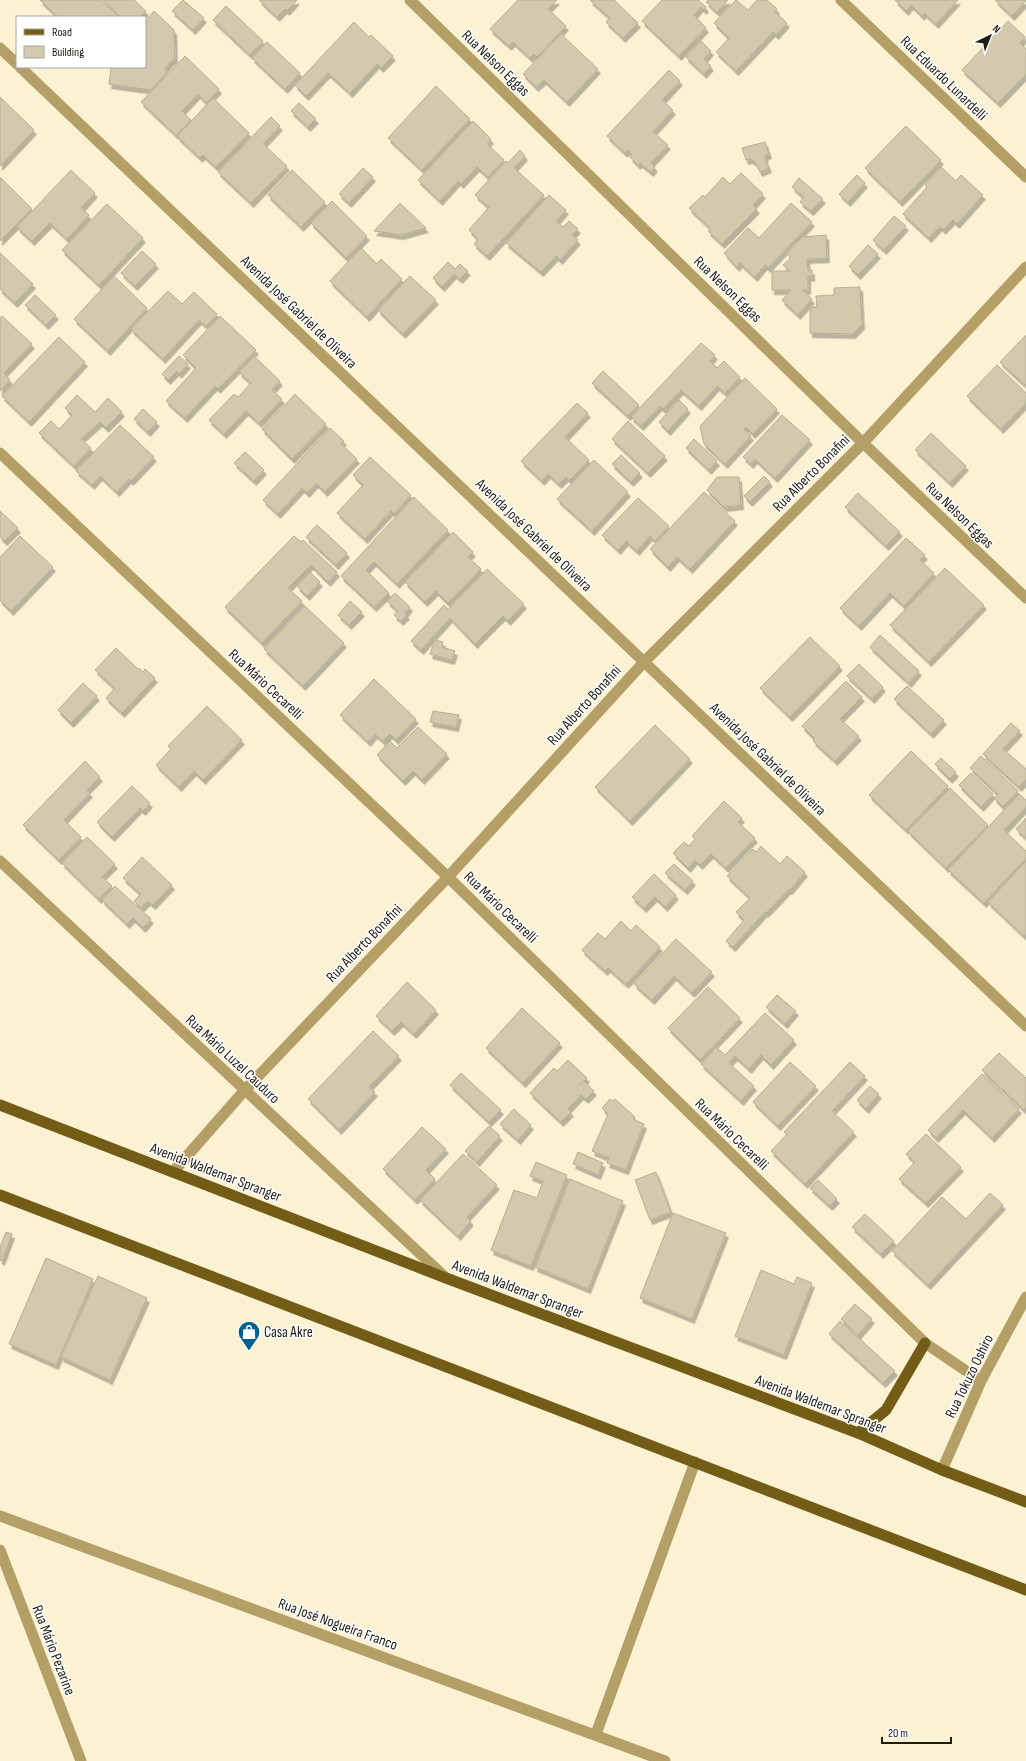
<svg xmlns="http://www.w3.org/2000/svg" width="1026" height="1761" font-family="'Sofia Sans Condensed',sans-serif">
	<defs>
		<filter id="shadow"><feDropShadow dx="2.5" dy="4.5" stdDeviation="0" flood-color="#0004"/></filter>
	</defs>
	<rect width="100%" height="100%" fill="#fbf1d3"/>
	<g fill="#d3c9ac" stroke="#b8ae92" filter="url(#shadow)">
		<polygon points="40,0 101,0 119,17 58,17"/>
		<polygon points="103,0 134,0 146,11 140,17 121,17"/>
		<polygon points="183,0 204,18 193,30 172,11"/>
		<polygon points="259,0 297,0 287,11 285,9 277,17"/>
		<polygon points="518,0 557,0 548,9 566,26 537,57 534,54 530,58 513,42 509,46 490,29"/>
		<polygon points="590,0 614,0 638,23 623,38 606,22 610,18"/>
		<polygon points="662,0 698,0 706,7 704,10 701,7 694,15 706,28 679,56 642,21"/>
		<polygon points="708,0 728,0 717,12 706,2"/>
		<polygon points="736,0 748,10 757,0 767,0 777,9 775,12 787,23 776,35 773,32 736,71 716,52 729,38 714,23"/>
		<polygon points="895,0 958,0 936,24 924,13 922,16 911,5 906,11"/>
		<polygon points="995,0 1026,0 1026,1 1012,16"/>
		<polygon points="226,6 263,41 250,55 213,20"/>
		<polygon points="154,11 174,30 175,60 172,60 165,69 167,72 151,90 109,84 111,67 145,67 145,22"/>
		<polygon points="1008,21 1025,37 1020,43 1026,49 1026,74 998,103 962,70"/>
		<polygon points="354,22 369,37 371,35 393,56 381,68 377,64 350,93 328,73 306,96 295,85"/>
		<polygon points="561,34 598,69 567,102 544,80 536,87 523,74"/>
		<polygon points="701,41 711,51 704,59 711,66 704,74 686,57"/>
		<polygon points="267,42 300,73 285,89 252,58"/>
		<polygon points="185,56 219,89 206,103 198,94 182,111 191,120 176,135 141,102"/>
		<polygon points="669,70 680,81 662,100 673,110 653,132 668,145 651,163 655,167 651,172 640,163 638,165 630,157 632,155 628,150 625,153 607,136"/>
		<polygon points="436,86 470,119 422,170 388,138"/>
		<polygon points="0,97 34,130 0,166"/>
		<polygon points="213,98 249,133 216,167 203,155 200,158 177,136"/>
		<polygon points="299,103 316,119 308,127 291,111"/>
		<polygon points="271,117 280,126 263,144 287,166 251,203 218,172"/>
		<polygon points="473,121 491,139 487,144 504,160 488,177 477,167 461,184 458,181 440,201 418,180"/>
		<polygon points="906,126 941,160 900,202 865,168"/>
		<polygon points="765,142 769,154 766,155 765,159 769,168 760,172 755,162 750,159 746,160 742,148"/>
		<polygon points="520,150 525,156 514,168 544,195 487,256 474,244 478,239 469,230 489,207 475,195 506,161 508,163"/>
		<polygon points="941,167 956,181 961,175 983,195 957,224 953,220 943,230 940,226 929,238 903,214 927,187 925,185"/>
		<polygon points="363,168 373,177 349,203 339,194"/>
		<polygon points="71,170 95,193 81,208 89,215 67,239 50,223 32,241 17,227"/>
		<polygon points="292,170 325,202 301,227 268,195"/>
		<polygon points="741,173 763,194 753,205 757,209 722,244 708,231 711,229 689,208 703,195 705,197 723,177 730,184"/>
		<polygon points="857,175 865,183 848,202 839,194"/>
		<polygon points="0,177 32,209 0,241"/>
		<polygon points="799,178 823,199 811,211 800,202 804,197 792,187"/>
		<polygon points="549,195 566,210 556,221 563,227 569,221 578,229 572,235 578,240 560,260 556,256 541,272 506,243"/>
		<polygon points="332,201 367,236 346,258 311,223"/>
		<polygon points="400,203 426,228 401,235 374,231"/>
		<polygon points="791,203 812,222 768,268 765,265 755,277 740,263 737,267 724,253 748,228 759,238"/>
		<polygon points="107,204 143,238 99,285 62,250"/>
		<polygon points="894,216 906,226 884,250 873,240"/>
		<polygon points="826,235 827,258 807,259 808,271 812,270 812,277 808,276 808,290 802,290 812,299 798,315 782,300 791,290 772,290 772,271 790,271 783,265 791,258 787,253 802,237"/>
		<polygon points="868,245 878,254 858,275 849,266"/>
		<polygon points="361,248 377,264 381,259 402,279 367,317 330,281"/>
		<polygon points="142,251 156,264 135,286 121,273"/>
		<polygon points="0,253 33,284 15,303 0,289"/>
		<polygon points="448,262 455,269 460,264 468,271 460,279 454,274 442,287 433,278"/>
		<polygon points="114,276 147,308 108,351 74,319"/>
		<polygon points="410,276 436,300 403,334 378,310"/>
		<polygon points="860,287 862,325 853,334 810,333 810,307 817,307 816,296 834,295 834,288"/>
		<polygon points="168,291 182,304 194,292 217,314 206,326 199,320 163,359 131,329"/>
		<polygon points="35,295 56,315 46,325 25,305"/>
		<polygon points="2,316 32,344 4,373 10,380 0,391 0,319"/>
		<polygon points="220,316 256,350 218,389 215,386 185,418 166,401 196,368 183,355"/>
		<polygon points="1026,335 1026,386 1000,362"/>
		<polygon points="59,337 85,362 29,422 2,396"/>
		<polygon points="701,343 715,355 710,361 717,368 724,361 740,377 725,393 717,386 699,406 681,390 663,409 660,406 641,426 631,417"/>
		<polygon points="179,356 188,364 179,374 177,371 168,380 162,374"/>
		<polygon points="254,356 280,381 272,390 282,399 259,423 246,411 224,434 209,420 234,394 238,397 251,383 239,372"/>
		<polygon points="997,365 1026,393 1026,403 1001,429 967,396"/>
		<polygon points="603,371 639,405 628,416 592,383"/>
		<polygon points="745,378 777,409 753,434 746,427 744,429 751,436 725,464 704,444 700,426"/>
		<polygon points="295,394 326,424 292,459 262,429"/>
		<polygon points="77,395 95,412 108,398 122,412 106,428 100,422 81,439 91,448 74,466 39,433 51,421 59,429 65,423 72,415 65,408"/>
		<polygon points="679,400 688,409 668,431 659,422"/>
		<polygon points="577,403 588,413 565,437 589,460 570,480 566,477 559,484 548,474 542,481 521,461"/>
		<polygon points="143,409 157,422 148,432 134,419"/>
		<polygon points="782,415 810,440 775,478 755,459 751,464 743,457"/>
		<polygon points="628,421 665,456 648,473 612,439"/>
		<polygon points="120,425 154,457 131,481 129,479 117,492 100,476 92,485 76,471"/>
		<polygon points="330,428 344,441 341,444 357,459 325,492 316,483 307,493 302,488 278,514 263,500"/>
		<polygon points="931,433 966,466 950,483 915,450"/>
		<polygon points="694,439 717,461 709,470 686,448"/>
		<polygon points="245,452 264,470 254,481 234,463"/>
		<polygon points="621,455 640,473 631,482 612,464"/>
		<polygon points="370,457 411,495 394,514 391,511 365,539 337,513 363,485 353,475"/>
		<polygon points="594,460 628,492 592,531 557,499"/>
		<polygon points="764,476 770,482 750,502 744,496"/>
		<polygon points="717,477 739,477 741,505 724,507 707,490"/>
		<polygon points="704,492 735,521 690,569 677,557 668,567 650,549"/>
		<polygon points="858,493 900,532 886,546 845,507"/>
		<polygon points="414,497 448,530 397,584 374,562 366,570 389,593 374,607 341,576"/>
		<polygon points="638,498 669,526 655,541 650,536 637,551 626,541 618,550 602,535"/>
		<polygon points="0,511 18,528 5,541 0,537"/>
		<polygon points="317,525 347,553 336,565 306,537"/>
		<polygon points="453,532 473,552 468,557 481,569 448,603 436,591 425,602 405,582"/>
		<polygon points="20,536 53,567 11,611 0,600 0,557"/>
		<polygon points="294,536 301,542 303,540 337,572 328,582 311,565 288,588 302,601 262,643 225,607"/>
		<polygon points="906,538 925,555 920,560 934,573 904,606 890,593 859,626 840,608"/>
		<polygon points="945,568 984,605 929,662 890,625"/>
		<polygon points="487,569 524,604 508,621 503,616 475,644 450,618 421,650 411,641 444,605 448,609"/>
		<polygon points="310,572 320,582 307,596 297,586"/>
		<polygon points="395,593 410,607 405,613 407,615 401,621 394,615 398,611 387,601"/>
		<polygon points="350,601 362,612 349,625 338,615"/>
		<polygon points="305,606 344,643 303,686 264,649"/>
		<polygon points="880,635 919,671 909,683 870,647"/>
		<polygon points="810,637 840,666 790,717 760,688"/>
		<polygon points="435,640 443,642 442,647 455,651 452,660 430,654"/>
		<polygon points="116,648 138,669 139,668 143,672 145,669 155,678 122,713 106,698 115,688 95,670"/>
		<polygon points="859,664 883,687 872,699 847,676"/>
		<polygon points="374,679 416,719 396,740 390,734 383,741 375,734 368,742 340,715"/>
		<polygon points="846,681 862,697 840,719 859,736 835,761 813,741 815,739 802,726"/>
		<polygon points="83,683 97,696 71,723 58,710"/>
		<polygon points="907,686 944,720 931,734 894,699"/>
		<polygon points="207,706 242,740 203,780 194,771 179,787 156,765 171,749 168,746"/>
		<polygon points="433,711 459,715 456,727 430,722"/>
		<polygon points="1011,723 1020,731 1003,749 1026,769 1026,780 1019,787 983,754"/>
		<polygon points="655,725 690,759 630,821 595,787"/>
		<polygon points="418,727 447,754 422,780 413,771 403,781 377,755 390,741 397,748"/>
		<polygon points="911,751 948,786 906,830 869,795"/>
		<polygon points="981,756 1018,791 1003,807 994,798 998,794 970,768"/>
		<polygon points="941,758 956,772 950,779 935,764"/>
		<polygon points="85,761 100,777 87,790 90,793 64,820 81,837 59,860 23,825"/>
		<polygon points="971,773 993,794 981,807 959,785"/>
		<polygon points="132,786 150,803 143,811 140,808 112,837 97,822"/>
		<polygon points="950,788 988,825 946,868 908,831"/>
		<polygon points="1019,794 1026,800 1026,807 1004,830 1026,851 1026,858 984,903 948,870"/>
		<polygon points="724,801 742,818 738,822 755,838 726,868 711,854 700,865 695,860 688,868 673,853 684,842 689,846 695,839 692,836"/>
		<polygon points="1026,818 1026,838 1016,829"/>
		<polygon points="87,837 115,864 102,877 112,886 99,899 62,863"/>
		<polygon points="761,846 780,864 787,856 805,872 790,890 789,889 766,913 765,912 733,947 726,941 744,920 736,912 750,898 727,876 753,849 756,852"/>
		<polygon points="142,857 172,885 153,905 148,901 141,908 134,901 141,894 123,878"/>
		<polygon points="1026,861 1026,933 1024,936 988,902"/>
		<polygon points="674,864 693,881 685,890 665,873"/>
		<polygon points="654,874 676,895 665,907 655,897 644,908 632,897"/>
		<polygon points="115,886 151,919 143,928 133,918 127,924 102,900"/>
		<polygon points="621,921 631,931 636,925 660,947 626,984 608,968 605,971 582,950 598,933 605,939"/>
		<polygon points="676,939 712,972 692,993 674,976 652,1000 634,984"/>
		<polygon points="407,982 436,1010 414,1034 401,1022 392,1031 376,1016"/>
		<polygon points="708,987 740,1018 700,1060 668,1028"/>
		<polygon points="777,995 796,1011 785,1024 766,1007"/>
		<polygon points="522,1008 560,1043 523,1083 486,1048"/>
		<polygon points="765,1013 794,1040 771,1065 761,1055 749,1069 735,1056 729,1063 754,1086 741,1101 701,1064 716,1047 725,1055"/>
		<polygon points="373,1031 399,1056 369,1087 375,1092 339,1130 308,1099"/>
		<polygon points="999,1053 1026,1078 1026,1108 1024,1110 982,1070"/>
		<polygon points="568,1060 587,1078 580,1085 584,1081 594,1091 586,1099 581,1095 568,1109 571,1112 561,1122 530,1093 554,1068 557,1071"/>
		<polygon points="790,1062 816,1086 778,1126 753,1102"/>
		<polygon points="850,1062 865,1076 832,1111 854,1132 805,1184 771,1151 787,1134 784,1132"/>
		<polygon points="461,1073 501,1110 489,1122 450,1085"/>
		<polygon points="982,1074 1019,1109 992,1138 963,1110 936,1138 928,1130"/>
		<polygon points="870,1086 879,1094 866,1109 857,1100"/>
		<polygon points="610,1099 612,1101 615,1099 635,1117 633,1119 644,1124 626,1170 607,1163 609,1158 592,1151 608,1114 602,1108"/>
		<polygon points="514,1109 531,1125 518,1140 500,1124"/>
		<polygon points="489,1126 500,1136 477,1162 465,1151"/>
		<polygon points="422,1127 446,1149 426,1170 435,1179 415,1200 383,1169"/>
		<polygon points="926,1134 961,1167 926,1203 899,1179 915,1162 906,1154"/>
		<polygon points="578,1152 603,1163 598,1175 573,1164"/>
		<polygon points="463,1154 497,1185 467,1217 471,1221 458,1236 420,1200"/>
		<polygon points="536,1162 567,1175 531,1266 491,1250 514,1190 537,1198 543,1181 530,1176"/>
		<polygon points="656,1172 671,1212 650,1220 635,1180"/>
		<polygon points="570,1179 623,1201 588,1289 535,1267"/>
		<polygon points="818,1180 837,1199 830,1206 810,1188"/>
		<polygon points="990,1193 1003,1205 928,1285 892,1251 942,1197 966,1219"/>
		<polygon points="673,1213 726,1233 692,1319 640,1298"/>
		<polygon points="865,1214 894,1241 881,1254 852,1227"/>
		<polygon points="6,1232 12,1234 2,1261 0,1260 0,1247"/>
		<polygon points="46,1258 93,1279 56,1365 9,1344"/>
		<polygon points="761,1270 794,1284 797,1277 812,1283 784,1355 735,1336"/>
		<polygon points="98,1276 147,1298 110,1380 61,1357"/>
		<polygon points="855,1304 872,1319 858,1335 841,1319"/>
		<polygon points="840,1321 895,1371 883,1383 829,1334"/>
	</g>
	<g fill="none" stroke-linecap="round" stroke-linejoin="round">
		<g stroke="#b49f66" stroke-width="11">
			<polyline points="410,0 863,443 1026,598"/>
			<polyline points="841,0 1026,177"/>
			<polyline points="0,48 17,64"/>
			<polyline points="20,67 1026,1026"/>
			<polyline points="0,453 448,877 925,1343 981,1381"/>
			<polyline points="0,861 445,1277"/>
			<polyline points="173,1172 244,1091 448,877 644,662 863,443 1026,267"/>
			<polyline points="942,1470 981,1381 1026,1297"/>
			<polyline points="0,1516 665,1761"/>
			<polyline points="0,1550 81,1761"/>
			<polyline points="596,1734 695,1462"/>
		</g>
		<g stroke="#735d16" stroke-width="11">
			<polyline points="0,1105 446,1278 858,1433 942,1470 1026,1502"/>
			<polyline points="0,1195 1026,1590"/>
			<polyline points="858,1433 886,1410 925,1343"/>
		</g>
	</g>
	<defs>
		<g id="shop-pin" transform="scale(1.15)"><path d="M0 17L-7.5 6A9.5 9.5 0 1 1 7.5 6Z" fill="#016191" stroke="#fff"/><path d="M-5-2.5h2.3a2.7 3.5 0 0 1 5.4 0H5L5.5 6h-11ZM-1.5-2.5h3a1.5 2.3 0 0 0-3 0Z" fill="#fff"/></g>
	</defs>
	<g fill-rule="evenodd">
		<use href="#shop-pin" x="249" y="1332"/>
	</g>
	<g text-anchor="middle" stroke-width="3" stroke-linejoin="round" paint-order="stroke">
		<g font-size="15" fill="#201d12" stroke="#fff">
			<text transform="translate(496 63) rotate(44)" y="5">Rua Nelson Eggas</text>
			<text transform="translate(944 78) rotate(44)" y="5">Rua Eduardo Lunardelli</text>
			<text transform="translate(728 289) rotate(44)" y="5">Rua Nelson Eggas</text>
			<text transform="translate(299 312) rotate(44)" y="5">Avenida José Gabriel de Oliveira</text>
			<text transform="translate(811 473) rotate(-45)" y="5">Rua Alberto Bonafini</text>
			<text transform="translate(960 515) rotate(44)" y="5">Rua Nelson Eggas</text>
			<text transform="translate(534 535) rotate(44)" y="5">Avenida José Gabriel de Oliveira</text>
			<text transform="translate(266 684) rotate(43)" y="5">Rua Mário Cecarelli</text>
			<text transform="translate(584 705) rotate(-48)" y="5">Rua Alberto Bonafini</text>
			<text transform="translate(768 759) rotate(44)" y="5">Avenida José Gabriel de Oliveira</text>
			<text transform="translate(501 907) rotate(44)" y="5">Rua Mário Cecarelli</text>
			<text transform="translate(364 943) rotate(-46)" y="5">Rua Alberto Bonafini</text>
			<text transform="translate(233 1059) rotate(43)" y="5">Rua Mário Luzel Cauduro</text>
			<text transform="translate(732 1134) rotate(44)" y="5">Rua Mário Cecarelli</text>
			<text transform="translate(216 1172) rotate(21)" y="5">Avenida Waldemar Spranger</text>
			<text transform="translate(518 1289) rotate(21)" y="5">Avenida Waldemar Spranger</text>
			<text transform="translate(969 1376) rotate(-64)" y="5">Rua Tokuzo Oshiro</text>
			<text transform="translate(821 1404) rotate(21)" y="5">Avenida Waldemar Spranger</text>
			<text transform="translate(338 1624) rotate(20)" y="5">Rua José Nogueira Franco</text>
			<text transform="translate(54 1650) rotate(69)" y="5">Rua Mário Pezarine</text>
		</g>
		<g font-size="15" fill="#201d12" stroke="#fff" text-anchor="start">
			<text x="264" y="1337">Casa Akre</text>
		</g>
	</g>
	<rect x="16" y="16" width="130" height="52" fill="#ffffff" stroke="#a6a5a0"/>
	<rect x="24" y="29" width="20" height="6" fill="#735d16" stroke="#a6a5a0"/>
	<text x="52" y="36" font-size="12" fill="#201d12">Road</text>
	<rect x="24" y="46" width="20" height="12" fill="#d3c9ac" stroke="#a6a5a0"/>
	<text x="52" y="56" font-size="12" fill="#201d12">Building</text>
	<g transform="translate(990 36) rotate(43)" stroke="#ffffff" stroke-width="3" paint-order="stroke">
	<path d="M0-3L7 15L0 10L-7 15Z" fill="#201d12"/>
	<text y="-6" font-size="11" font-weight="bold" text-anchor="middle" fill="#201d12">N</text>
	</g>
	<path d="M882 1737v6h69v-6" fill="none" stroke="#201d12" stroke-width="2"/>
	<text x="888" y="1737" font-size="12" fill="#201d12" stroke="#ffffff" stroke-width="3" paint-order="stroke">20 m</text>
</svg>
